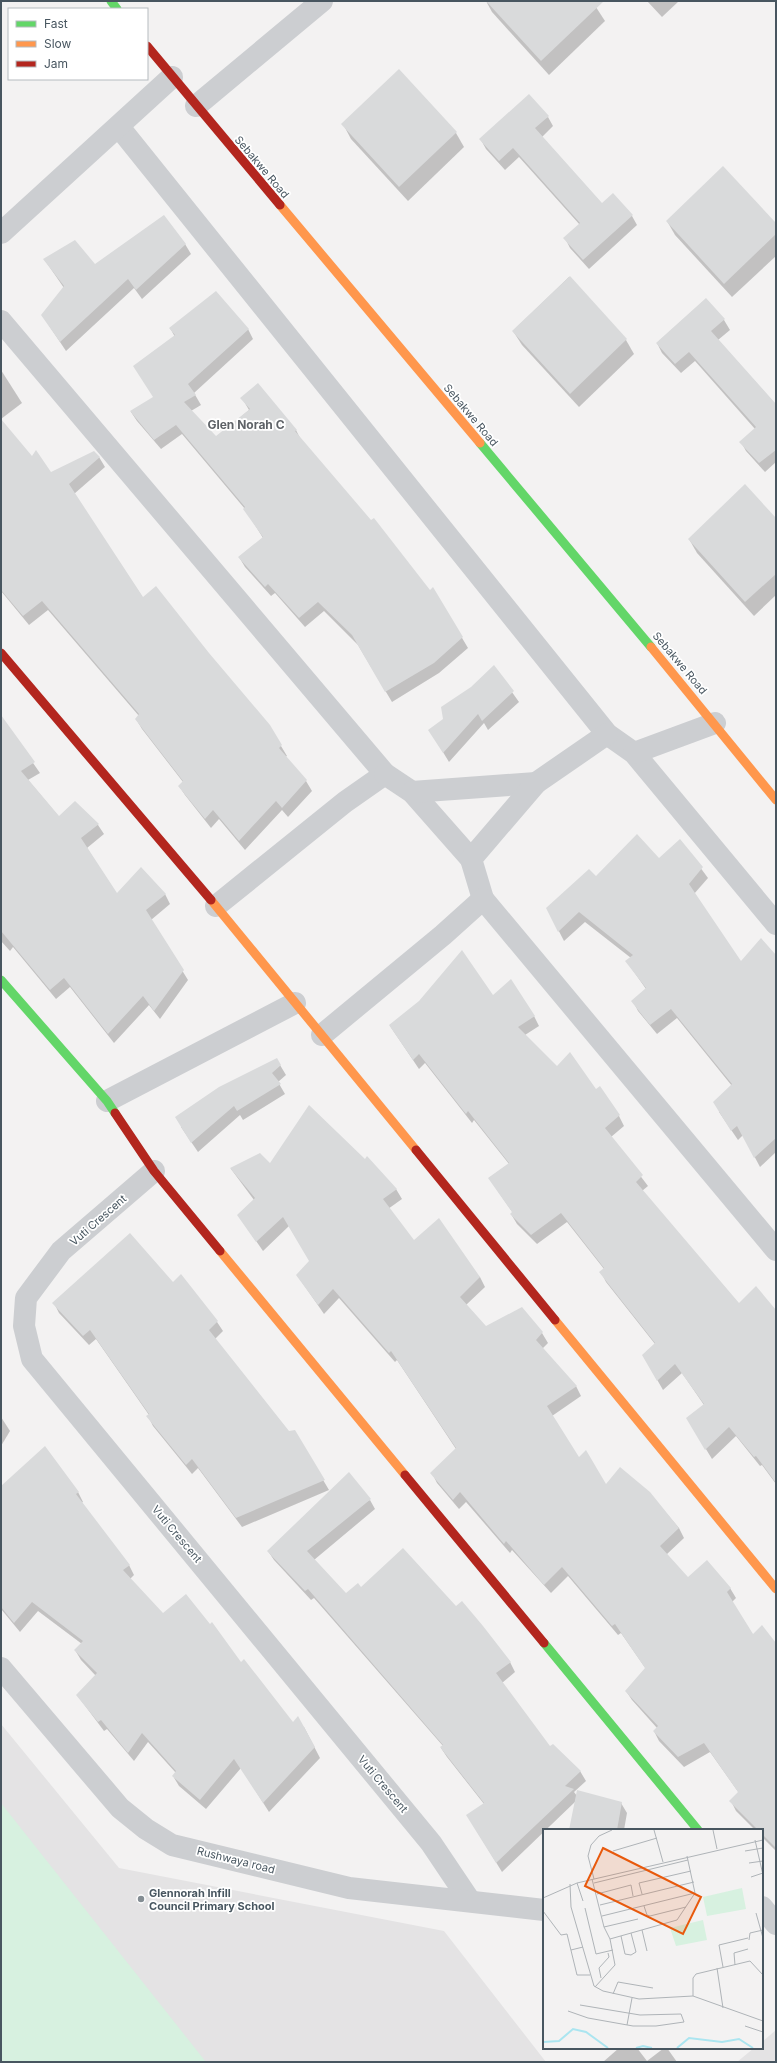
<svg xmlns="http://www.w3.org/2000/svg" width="777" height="2063" font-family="Inter,sans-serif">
	<rect width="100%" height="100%" fill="#f3f2f2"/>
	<g fill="#e4e3e4">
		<polygon points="1,1724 119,1868 444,1931 546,2062 1,2062"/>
		<polygon points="776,2030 776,2062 737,2062 754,2048 762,2048 762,2042"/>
	</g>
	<polygon fill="#d7f1e0" points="1,1803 206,2062 1,2062"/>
	<g fill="#0003">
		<polygon points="486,1 592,1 605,21 549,75 492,12"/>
		<polygon points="647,1 679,1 662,17"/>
		<polygon points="548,117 553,126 542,137 602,204 632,216 637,225 589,269 570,248 565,238 580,225 519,157 505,170 486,149 481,140"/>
		<polygon points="343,124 456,133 464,147 408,201 351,139"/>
		<polygon points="667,221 776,225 776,256 732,297 675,235"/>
		<polygon points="185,244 191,254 142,299 134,288 66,351 48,324 64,288 44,259 95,265"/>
		<polygon points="569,277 626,340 634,354 579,407 522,345 513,331"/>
		<polygon points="706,299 724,320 730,330 718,340 776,405 776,462 765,472 746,451 741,442 755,429 695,361 681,373 662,353 657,343"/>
		<polygon points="170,328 248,329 253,339 194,393 201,405 191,411 216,438 249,410 242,398 296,430 301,440 430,591 433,589 468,648 439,673 392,702 358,645 324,611 305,627 275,593 271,596 245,567 239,557 263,538 245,509 182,434 161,449 137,421 131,412 154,398 175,337"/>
		<polygon points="1,370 22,403 1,419"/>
		<polygon points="99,457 105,467 74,494 143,598 208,654 269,726 287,756 285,757 306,781 312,791 288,817 282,810 245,850 219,819 211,828 185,795 179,786 183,782 142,729 136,719 139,716 48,610 29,625 1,591 1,482 32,458 51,473"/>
		<polygon points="776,520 776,595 754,616 697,553 689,539"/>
		<polygon points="494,667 519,702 488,730 484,723 449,762 435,739 472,687"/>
		<polygon points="1,717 40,773 28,780 59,817 75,802 98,825 104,834 87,848 116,895 165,894 170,904 151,920 188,980 160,1019 149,1005 114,1043 70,987 56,999 13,947 10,951 1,941"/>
		<polygon points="680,840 708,878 694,894 741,963 776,957 776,1152 760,1167 743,1135 738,1140 719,1112 732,1086 677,1018 657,1034 638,1011 633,1001 646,989 627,962 631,958 585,922 564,941 547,908 596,877 659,859"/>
		<polygon points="493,996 534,1016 539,1026 525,1035 557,1067 596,1090 619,1116 624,1126 611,1137 648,1186 642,1191 739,1304 776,1311 776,1484 762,1465 760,1466 736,1436 712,1459 687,1418 704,1405 682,1373 663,1390 643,1355 655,1344 606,1282 601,1272 604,1269 567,1222 537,1244 517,1224 511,1214 513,1213 489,1178 509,1164 474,1120 472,1123 425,1063 419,1069 390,1026"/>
		<polygon points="280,1065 286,1075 278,1082 285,1094 243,1120 240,1115 198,1152 181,1127"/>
		<polygon points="270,1165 396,1189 402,1199 388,1209 414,1241 480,1277 485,1287 466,1305 486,1328 542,1333 548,1343 542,1349 576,1386 581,1396 552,1416 579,1459 606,1486 649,1493 679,1528 684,1538 666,1555 688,1578 730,1588 736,1598 732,1602 753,1635 776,1645 776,1851 762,1837 762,1830 755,1830 736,1811 731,1801 739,1793 710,1752 684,1767 659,1741 654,1731 657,1728 632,1700 626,1691 646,1669 621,1633 618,1635 568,1576 551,1593 512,1550 510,1553 466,1502 459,1509 437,1483 432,1473 456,1449 397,1360 395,1362 339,1298 324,1314 297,1275 310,1261 289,1226 263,1251 238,1215 254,1200 231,1169"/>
		<polygon points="173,1283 217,1322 223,1331 215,1339 289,1432 294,1431 329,1490 242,1527 198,1468 192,1474 153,1426 148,1416 149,1415 96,1339 89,1345 59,1313 54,1303"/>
		<polygon points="1,1417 10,1431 1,1446"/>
		<polygon points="1,1487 78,1492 83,1502 81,1503 129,1565 134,1575 130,1579 162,1614 241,1663 293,1723 304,1727 320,1758 269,1812 241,1768 206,1809 179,1786 173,1776 176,1773 148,1742 134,1761 107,1729 104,1731 77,1695 96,1676 81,1660 75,1650 82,1644 38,1611 20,1632 1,1609"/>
		<polygon points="370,1500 375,1509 314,1560 346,1594 361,1588 456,1607 510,1662 515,1672 502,1683 550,1748 580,1771 586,1781 574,1792 577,1796 621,1803 627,1813 624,1830 570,1830 576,1801 502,1872 473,1825 484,1804 447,1757 441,1748 443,1746 314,1598 311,1600 274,1560 268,1551"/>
		<polygon points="619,2048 637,2048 647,2061 664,2048 667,2048 677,2062 603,2062"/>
	</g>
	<g fill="#d9dadb">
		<polygon points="486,1 604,1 541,61"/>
		<polygon points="399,69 457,132 399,187 341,124"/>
		<polygon points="529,94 549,116 535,128 602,203 613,193 633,215 583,260 563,238 580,223 513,148 499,161 479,139"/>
		<polygon points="723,166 776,223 776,234 724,284 666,221"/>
		<polygon points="164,215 186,244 136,290 128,279 60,342 41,315 64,286 43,259 75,240 95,264"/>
		<polygon points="570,276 627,339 570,394 512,331"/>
		<polygon points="216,291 249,329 188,384 196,395 184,402 216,436 250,409 240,398 258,383 297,430 295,431 371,520 374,518 430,590 433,587 463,637 434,663 385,692 352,635 318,602 299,618 268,584 265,587 238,557 263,537 243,509 245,507 176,425 154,440 130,411 153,397 133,366 175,335 169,328"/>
		<polygon points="706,298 725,319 711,331 776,404 776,450 759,463 739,442 756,427 689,352 675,364 656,343"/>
		<polygon points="1,419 32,456 36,450 51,472 94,451 100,457 69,484 143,597 156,586 209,653 270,725 282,745 279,748 307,780 282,808 276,801 239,841 213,810 205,819 178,786 183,781 135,719 139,714 42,601 23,616 1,590"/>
		<polygon points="745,484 776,518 776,574 745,602 688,539"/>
		<polygon points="494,665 514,691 482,721 478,714 443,753 428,730 443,719 441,707 471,687"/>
		<polygon points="1,715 35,762 21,771 59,816 75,801 99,824 81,838 117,893 141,867 166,894 146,910 184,970 154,1011 143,996 108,1034 64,978 50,990 1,931"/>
		<polygon points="637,834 659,858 680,839 703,867 689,884 741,961 761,938 776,955 776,1138 754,1158 737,1126 731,1131 713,1102 732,1084 671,1009 650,1025 631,1001 646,988 625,961 633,955 579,912 558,932 546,908 589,869 596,876"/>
		<polygon points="462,950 493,995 511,979 535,1016 518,1027 557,1066 570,1052 596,1089 600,1086 620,1115 605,1128 643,1175 636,1182 739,1303 756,1286 776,1310 776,1483 756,1456 754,1457 729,1427 705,1450 686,1418 704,1404 675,1364 657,1381 642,1355 655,1343 599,1272 604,1268 561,1213 531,1235 510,1214 512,1212 488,1178 509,1163 468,1111 466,1114 419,1054 413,1060 389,1025 419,1001"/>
		<polygon points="277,1058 281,1065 272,1073 281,1084 237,1111 234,1106 191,1143 175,1117 219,1087"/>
		<polygon points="309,1105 365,1159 367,1156 397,1189 383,1199 414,1240 439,1218 480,1277 460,1297 486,1326 522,1307 543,1332 536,1340 577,1386 547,1406 579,1457 586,1450 606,1484 620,1467 650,1492 679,1528 660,1546 688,1577 707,1560 731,1588 727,1592 753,1634 762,1625 776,1643 776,1848 762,1834 762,1830 758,1830 729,1801 738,1792 704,1743 678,1757 653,1731 658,1726 625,1691 645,1668 615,1624 612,1626 562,1567 544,1585 506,1541 504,1544 460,1492 453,1500 430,1473 456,1448 391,1351 389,1353 333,1289 318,1305 296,1275 309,1261 283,1217 256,1242 237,1215 255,1198 230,1168 260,1153 270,1163"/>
		<polygon points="130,1233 173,1282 181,1274 218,1321 209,1330 289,1431 295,1430 325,1480 236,1518 192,1459 186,1465 146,1416 149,1414 90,1330 83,1336 52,1303"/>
		<polygon points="45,1446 79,1492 76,1494 130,1565 123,1570 163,1613 186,1594 210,1624 212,1622 241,1662 244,1659 293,1722 298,1716 315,1747 263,1803 234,1759 200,1800 172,1776 176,1771 142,1733 128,1753 101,1720 98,1722 76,1695 97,1673 74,1650 83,1641 32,1602 14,1623 1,1607 1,1486"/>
		<polygon points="349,1472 371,1499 307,1551 346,1593 358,1583 361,1587 403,1548 456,1606 462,1601 483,1626 511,1662 496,1673 550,1746 553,1744 581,1771 565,1786 574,1789 496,1863 466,1815 484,1803 440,1747 443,1745 308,1589 305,1591 267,1551"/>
		<polygon points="577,1790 622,1802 617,1830 569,1830"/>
	</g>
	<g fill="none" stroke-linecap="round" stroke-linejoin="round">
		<g stroke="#ccced1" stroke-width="22">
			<polyline points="196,106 322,1"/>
			<polyline points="119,127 607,734 634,753 776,924"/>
			<polyline points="1,233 172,77"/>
			<polyline points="1,321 385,774 345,802 216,906"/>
			<polyline points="634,753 715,723"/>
			<polyline points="385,774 412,792 471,859"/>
			<polyline points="412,792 536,783"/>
			<polyline points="483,899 471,859 536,783 607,734"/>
			<polyline points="322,1035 443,935 483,899 776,1250"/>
			<polyline points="107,1101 295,1003"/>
			<polyline points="154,1171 61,1251 26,1298 24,1326 32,1359 431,1843 470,1901"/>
			<polyline points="1,1668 120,1808 146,1829 172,1845 349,1888 544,1910"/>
			<polyline points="762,1907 776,1924"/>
		</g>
		<g stroke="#63d668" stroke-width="9">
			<polyline points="111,1 117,9"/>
			<polyline points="480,443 651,647"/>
			<polyline points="1,980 107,1101 115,1113"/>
			<polyline points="544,1643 698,1830"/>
		</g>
		<g stroke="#ff974d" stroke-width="9">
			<polyline points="280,205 480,443"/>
			<polyline points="651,647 776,800"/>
			<polyline points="211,900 416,1150"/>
			<polyline points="220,1251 405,1475"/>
			<polyline points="555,1320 776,1589"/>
		</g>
		<g stroke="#b3261e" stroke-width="9">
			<polyline points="147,46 280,205"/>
			<polyline points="1,653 211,900"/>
			<polyline points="115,1113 154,1171 220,1251"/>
			<polyline points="416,1150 555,1320"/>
			<polyline points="405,1475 544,1643"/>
		</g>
	</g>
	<circle fill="#848d93" stroke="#fff" stroke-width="1.5" cx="141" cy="1899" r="4"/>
	<g text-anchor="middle" stroke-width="3.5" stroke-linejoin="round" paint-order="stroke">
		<g font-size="11" fill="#485660" stroke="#fff">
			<text transform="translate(262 167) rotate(50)" y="4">Sebakwe Road</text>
			<text transform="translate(471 415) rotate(50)" y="4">Sebakwe Road</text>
			<text transform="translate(680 663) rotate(50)" y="4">Sebakwe Road</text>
			<text transform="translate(98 1220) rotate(-41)" y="4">Vuti Crescent</text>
			<text transform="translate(177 1534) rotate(50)" y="4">Vuti Crescent</text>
			<text transform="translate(383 1784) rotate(50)" y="4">Vuti Crescent</text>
			<text transform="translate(236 1860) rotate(14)" y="4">Rushwaya road</text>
		</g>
		<g font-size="11" font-weight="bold" fill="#485660" stroke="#fff" text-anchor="start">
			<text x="149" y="1897">Glennorah Infill<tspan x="149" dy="13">Council Primary School</tspan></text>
		</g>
		<g font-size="12" font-weight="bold" fill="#5e6267" stroke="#fff">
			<text x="246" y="429">Glen Norah C</text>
		</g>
	</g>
	<g transform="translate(543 1829)">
		<rect width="220" height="220" fill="#f3f2f2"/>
		<path d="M199,59L203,80L164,87L160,68ZM160,91L164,111L133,117L127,99Z" fill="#d7f1e0"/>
		<path fill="none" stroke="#abe5f0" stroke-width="2" d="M0,213L16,212L30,200L43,203L65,219M93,219L100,217L109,219M134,219L146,209L179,213L196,210L210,219"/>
		<path fill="none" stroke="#afb4b8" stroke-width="1" d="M111,1L120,33M170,1L174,20M212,11L220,46M70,22L114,9M202,22L220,19M206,34L220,32M208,48L220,44M49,50L61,98L67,110L134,91L152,64L144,27M51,50L45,27L48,16L56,7L69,1M34,54L40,72M51,54L145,31M27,55L28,78L51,157L60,162L96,170L150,167L220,192M54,65L88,56L90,67M99,65L96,54L148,42M0,69L34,54L220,11M57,76L151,53M101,77L104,86L107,87L143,78M42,79L53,125L70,121M0,82L18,106L24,105L34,146H47M213,84L220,109M59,87L152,64M61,98L95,90M99,101L104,122M78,107L82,125L88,126L93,123L88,104M206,111L207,104L220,101M28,121L40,118M192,136L191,124L205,120M180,138L176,116L205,109M174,139L180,179M58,149L56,139L66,128L65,124M52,158L72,136L67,110M70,165L75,153L110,159M150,167V149L153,145L207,132L220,146M25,182L45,189L90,197H113L141,193L138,185L97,186L37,176M84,196L89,169M202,197L220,203"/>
		<path fill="#e8590c" fill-opacity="0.15" stroke="#e8590c" stroke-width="2" d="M60,19L158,68L140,105L42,57Z"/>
		<rect width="220" height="220" fill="none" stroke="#485660" stroke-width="2"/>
	</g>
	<rect width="777" height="2063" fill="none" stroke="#485660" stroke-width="4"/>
	<rect x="8" y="8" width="140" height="72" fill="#ffffff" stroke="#b6bbbf"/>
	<rect x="16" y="21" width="20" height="6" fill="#63d668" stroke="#b6bbbf"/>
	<text x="44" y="28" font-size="12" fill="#485660">Fast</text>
	<rect x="16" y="41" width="20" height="6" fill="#ff974d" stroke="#b6bbbf"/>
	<text x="44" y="48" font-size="12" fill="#485660">Slow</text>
	<rect x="16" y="61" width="20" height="6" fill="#b3261e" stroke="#b6bbbf"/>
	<text x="44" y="68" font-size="12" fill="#485660">Jam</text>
</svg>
